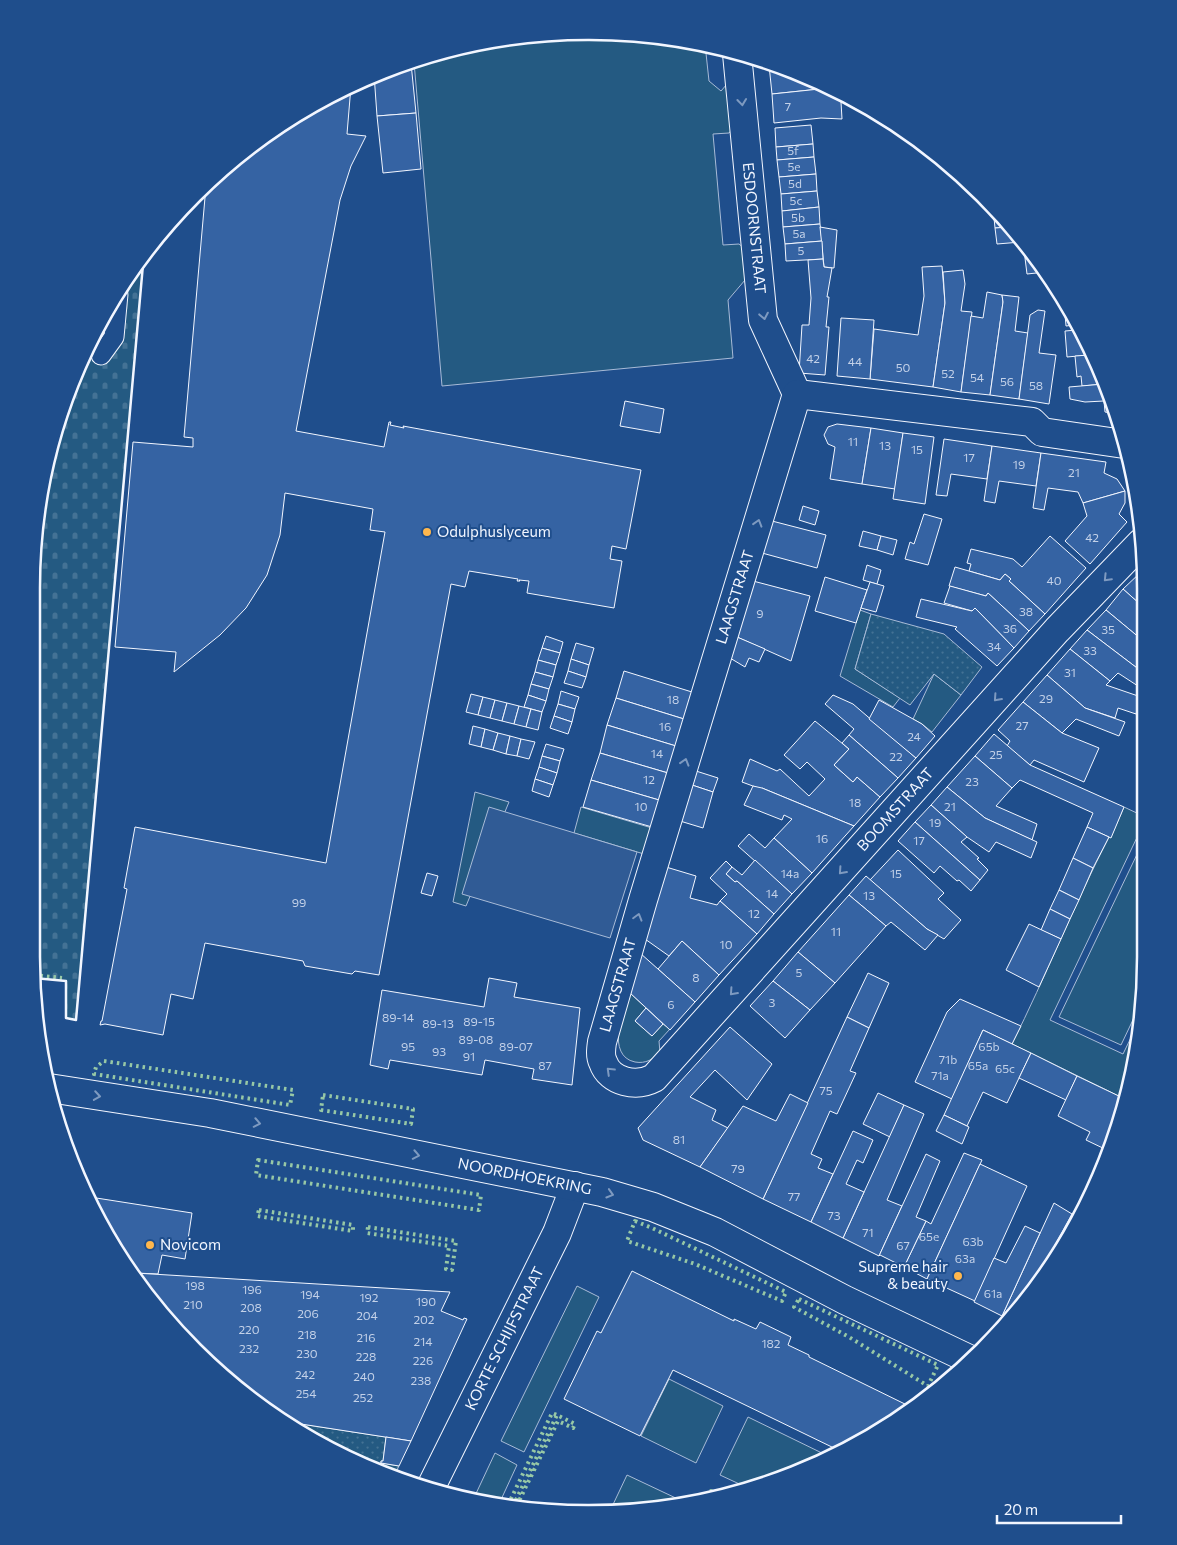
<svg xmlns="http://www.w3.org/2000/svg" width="1177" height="1545" font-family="Commissioner,sans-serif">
	<defs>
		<pattern id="cemetery-stones" width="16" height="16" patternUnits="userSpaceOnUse" patternTransform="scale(1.25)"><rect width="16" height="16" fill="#245a82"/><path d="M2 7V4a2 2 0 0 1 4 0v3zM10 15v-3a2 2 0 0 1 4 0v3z" fill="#447295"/></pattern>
		<pattern id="park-dots" width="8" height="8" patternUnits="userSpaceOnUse" patternTransform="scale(1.25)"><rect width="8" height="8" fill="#245a82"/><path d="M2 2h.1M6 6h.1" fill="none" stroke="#447295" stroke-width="1.8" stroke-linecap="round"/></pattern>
	</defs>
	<rect width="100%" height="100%" fill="#1f4e8c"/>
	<g fill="#245a82" stroke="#a8bbd7">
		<polygon points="589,31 697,42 705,44 709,81 721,91 739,70 743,116 729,133 713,134 723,245 739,244 749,252 751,273 728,300 733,358 442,386 414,62 480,42"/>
		<polygon points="860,610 871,614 855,669 900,698 893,707 840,676"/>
		<polygon points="934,674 961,695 932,732 922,724 913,719"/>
		<polygon points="475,792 509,802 466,906 453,902"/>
		<polygon points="581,807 652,828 644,854 574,833"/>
		<path d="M1124,807L1141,815V829L1050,1020L1123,1054L1141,1017V1030L1125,1099L1012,1044C1046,976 1074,905 1109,837H1111Z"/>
		<polygon points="1141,846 1141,1003 1121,1045 1059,1017"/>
		<path d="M629,992L646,1008L635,1021L652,1036L663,1024L670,1029L659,1041L660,1053C653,1059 646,1064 635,1062C606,1056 622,1010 629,992Z"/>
		<polygon points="577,1286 599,1297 524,1452 501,1441"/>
		<polygon points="669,1379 723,1406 696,1463 641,1436"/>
		<polygon points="748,1417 826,1455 767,1484 748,1488 720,1475"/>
		<polygon points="495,1453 517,1465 499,1504 473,1500"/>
		<polygon points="627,1475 680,1500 679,1502 625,1513 609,1513"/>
	</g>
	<polygon fill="url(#cemetery-stones)" stroke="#a8bbd7" points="144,253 76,1020 66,1018 66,981 34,978 31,956 32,552 50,444 89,342"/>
	<g fill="url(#park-dots)" stroke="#a8bbd7">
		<polygon points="871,614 944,634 982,667 961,695 934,674 910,705 855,669"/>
		<polygon points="288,1422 386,1437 383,1461 381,1461 381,1463 399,1466 395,1474 310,1439"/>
	</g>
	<polygon fill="#305b95" stroke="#a8bbd7" points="489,807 637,852 610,938 462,894"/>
	<g fill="#3563a3" stroke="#f2f6ff">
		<polygon points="411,63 416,113 377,116 374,74"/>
		<polygon points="769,65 802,74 829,88 772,94"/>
		<polygon points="351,86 347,134 366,136 351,166 340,200 296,431 384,447 389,422 391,422 390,425 404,428 403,426 641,470 626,549 612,546 610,559 622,561 614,608 527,593 529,581 519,580 520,581 517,581 518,579 469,571 465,587 451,584 379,975 355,971 352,974 305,966 303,961 205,943 193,999 171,994 163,1035 105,1024 100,1025 101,1021 102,1021 127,889 124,888 135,827 326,863 385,532 370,530 373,509 285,493 280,535 267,575 246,608 220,635 174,672 176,652 115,647 133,442 193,447 193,438 184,437 206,186 221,170 279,125"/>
		<polygon points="829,88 853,101 841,102 842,119 821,118 774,123 772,94"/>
		<polygon points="416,113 421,169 383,173 377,116"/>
		<polygon points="877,114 886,119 877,119"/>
		<polygon points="811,125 813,144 776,147 775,128"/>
		<polygon points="813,144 814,157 777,160 776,147"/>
		<polygon points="814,157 816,174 779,177 777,160"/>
		<polygon points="816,174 817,191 781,194 779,177"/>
		<polygon points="817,191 819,207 782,211 781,194"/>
		<polygon points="819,207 820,224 783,227 782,211"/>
		<polygon points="993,208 1009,227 995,228"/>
		<polygon points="820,224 822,241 785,244 783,227"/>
		<polygon points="820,227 837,230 834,268 824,267"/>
		<polygon points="1009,227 1021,242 997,244 995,228"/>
		<polygon points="822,241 823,259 786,261 785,244"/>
		<polygon points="1024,245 1034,257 1025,258"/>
		<polygon points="1034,257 1046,272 1027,274 1025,258"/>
		<polygon points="823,259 824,267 832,268 827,297 829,297 826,327 829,327 825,375 799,373 802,325 809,325 811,298 808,260"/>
		<polygon points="942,266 945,303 933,387 870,379 874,329 918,335 924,296 922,267"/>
		<polygon points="963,270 965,284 961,311 972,312 961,392 933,387 945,303 943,272"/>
		<polygon points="987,292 1002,295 1003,302 990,395 961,392 971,316 983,318"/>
		<polygon points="1002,295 1019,297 1015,331 1028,333 1019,399 990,395 1003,302"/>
		<polygon points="1064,303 1075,325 1066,326"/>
		<polygon points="1038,310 1045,311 1039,353 1056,355 1049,404 1019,399 1030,315"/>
		<polygon points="841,318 874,320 870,379 837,376"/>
		<polygon points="1077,330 1089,355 1067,357 1065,331"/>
		<polygon points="1089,355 1104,384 1082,386 1081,376 1077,377 1075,356"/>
		<polygon points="1104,384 1117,414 1105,412 1104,401 1085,402 1070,399 1069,387"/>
		<polygon points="625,401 664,409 660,433 620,426"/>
		<polygon points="837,424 871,428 862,484 830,479 835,447 828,444 824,435 828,427"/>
		<polygon points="871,428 903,433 895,489 862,484"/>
		<polygon points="903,433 934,437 925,504 893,499"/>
		<polygon points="944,439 992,446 987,479 951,474 947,496 936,495"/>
		<polygon points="992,446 1041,453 1036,486 999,481 995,503 984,501"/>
		<polygon points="1041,453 1106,462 1104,473 1117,479 1125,491 1083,503 1078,492 1048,488 1044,510 1033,508"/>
		<polygon points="1125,491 1125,503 1119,514 1127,522 1090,564 1065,541 1087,516 1083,503"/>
		<polygon points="803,506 819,511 815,525 799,520"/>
		<polygon points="924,514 942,519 928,565 905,559 910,542 914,544"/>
		<polygon points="772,521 826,535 817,568 762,553"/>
		<polygon points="863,531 881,536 877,550 859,546"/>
		<polygon points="881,536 897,540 893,555 877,550"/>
		<polygon points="1050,536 1086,568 1045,614 1009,581 1011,579 1005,574 1000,580 969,571 971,564 967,563 971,549 1013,559 1022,567"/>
		<polygon points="867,565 881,570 877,584 863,580"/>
		<polygon points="955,567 1000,580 1005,574 1011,579 1009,581 1045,614 1029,631 988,593 986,596 949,586"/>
		<polygon points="1141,572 1141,605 1123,589"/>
		<polygon points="825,577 867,590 856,623 815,611"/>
		<polygon points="753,581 810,596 791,661 737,637"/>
		<polygon points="870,582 884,586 876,612 861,608"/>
		<polygon points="950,586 986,596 988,593 1029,631 1014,648 975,608 972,611 944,603"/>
		<polygon points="1123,589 1141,605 1141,639 1106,610"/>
		<polygon points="921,599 972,611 975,608 1014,648 997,666 955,629 957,627 916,617"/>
		<polygon points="1106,610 1141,639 1141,671 1087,630"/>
		<polygon points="1087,630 1141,671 1141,688 1118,673 1110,681 1070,649"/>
		<polygon points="546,636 563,642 560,653 542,648"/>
		<polygon points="737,637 765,649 759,662 749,658 745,667 730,658"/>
		<polygon points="576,643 594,648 589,665 571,659"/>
		<polygon points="542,648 560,653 556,665 538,660"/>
		<polygon points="1070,649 1110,681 1106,685 1141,697 1136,714 1118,708 1115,718 1085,708 1047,675"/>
		<polygon points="571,659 589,665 586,677 568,671"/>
		<polygon points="538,660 556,665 553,677 535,672"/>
		<polygon points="568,671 586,677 582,688 564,683"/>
		<polygon points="624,671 692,692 684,719 616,698"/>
		<polygon points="535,672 553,677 549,689 531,684"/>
		<polygon points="1047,675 1085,708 1125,722 1119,736 1076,719 1062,733 1023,702"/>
		<polygon points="531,684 549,689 546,701 528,695"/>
		<polygon points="561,691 579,697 575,709 558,704"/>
		<polygon points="471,694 483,697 478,715 466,712"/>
		<polygon points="528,695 546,701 542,712 524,707"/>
		<polygon points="833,695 853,704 916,758 898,778 849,735 854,729 825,704"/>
		<polygon points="483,697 495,700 490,718 478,715"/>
		<polygon points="616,698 684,719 676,746 607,725"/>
		<polygon points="495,700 507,703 502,721 490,718"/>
		<polygon points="879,700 922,724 935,736 916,758 869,719"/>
		<polygon points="1023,702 1062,733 1099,748 1084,782 1034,760 1030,765 1007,746 1010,741 998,730"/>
		<polygon points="507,703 519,706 514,724 502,721"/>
		<polygon points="558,704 575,709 572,722 554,716"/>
		<polygon points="519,706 531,709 526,727 514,724"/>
		<polygon points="531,709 542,712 538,730 526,727"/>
		<polygon points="554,716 572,722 568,734 550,728"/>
		<polygon points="815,721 849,749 834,765 853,782 857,777 880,797 854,826 762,788 761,789 742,782 750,759 777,771 780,769 809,796 825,779 807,762 800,769 784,755"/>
		<polygon points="607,725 676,746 668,773 600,753"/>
		<polygon points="473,726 485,729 481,747 469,744"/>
		<polygon points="485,729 498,733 493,750 481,747"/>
		<polygon points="498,733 510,736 506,754 493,750"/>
		<polygon points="994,734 1030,765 1124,807 1111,838 1087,827 1093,813 1020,780 1012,788 975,756"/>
		<polygon points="849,735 898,778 880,797 857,777 853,782 834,765 849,749 842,743"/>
		<polygon points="510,736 521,739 517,756 506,754"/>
		<polygon points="521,739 535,742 529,759 517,756"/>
		<polygon points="546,744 564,749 560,761 542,756"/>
		<polygon points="600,753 668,773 659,800 591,780"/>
		<polygon points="542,756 560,761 557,773 539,767"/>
		<polygon points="975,756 1012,788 996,806 1037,824 1032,840 985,818 947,787"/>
		<polygon points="539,767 557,773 553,785 535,779"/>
		<polygon points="696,771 718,778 713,792 692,785"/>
		<polygon points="535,779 553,785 549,797 532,791"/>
		<polygon points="591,780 659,800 652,827 583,807"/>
		<polygon points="692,785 713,792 703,828 680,821"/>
		<polygon points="753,786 762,788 854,826 812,873 774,838 792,819 784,815 782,820 744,805"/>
		<polygon points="947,787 985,818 1037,842 1031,858 996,842 989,852 967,837 931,805"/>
		<polygon points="931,805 967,837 961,842 979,858 977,859 988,870 980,880 915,822"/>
		<polygon points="915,822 980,880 971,891 959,880 957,881 940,866 934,873 898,841"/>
		<polygon points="1087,827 1109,837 1093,868 1073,858"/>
		<polygon points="749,834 765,848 774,838 812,873 792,894 738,846"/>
		<polygon points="898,850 944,893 938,899 961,920 944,939 927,929 870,880"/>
		<polygon points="1073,858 1093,868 1079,900 1059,890"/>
		<polygon points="755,860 792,894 774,914 737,881 735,882 726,874 732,867 742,875"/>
		<polygon points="726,861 732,867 726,874 735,882 737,881 774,914 757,934 720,901 727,894 710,878"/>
		<polygon points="666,867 696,876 690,898 717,905 720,901 757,934 719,975 682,941 669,956 645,939"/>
		<polygon points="427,873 438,876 432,896 421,893"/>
		<polygon points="866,876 927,929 938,935 925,950 891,922 886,926 849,895"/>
		<polygon points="1059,890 1079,900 1070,919 1050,909"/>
		<polygon points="849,895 886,926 835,983 798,952"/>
		<polygon points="1050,909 1070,919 1061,939 1041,930"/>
		<polygon points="1029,924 1061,939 1039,987 1006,970"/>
		<polygon points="682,941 719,975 695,1002 658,969"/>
		<polygon points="798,952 835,983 810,1010 773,981"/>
		<polygon points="640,953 695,1002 670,1030 629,992"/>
		<polygon points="868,973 889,983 869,1028 847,1017"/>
		<polygon points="489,978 517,983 514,997 580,1008 572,1085 532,1079 534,1069 485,1060 482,1075 390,1060 388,1069 370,1065 382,990 484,1007"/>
		<polygon points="773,981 810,1010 785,1038 750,1006"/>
		<polygon points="960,999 1021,1026 1012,1044 1014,1045 983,1030 952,1099 915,1082 947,1012"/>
		<polygon points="646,1008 663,1024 652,1036 635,1021"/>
		<polygon points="847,1017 869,1028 850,1071 856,1073 837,1114 830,1111 811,1154 822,1159 818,1168 833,1174 811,1222 763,1199"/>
		<polygon points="730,1027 772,1064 747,1100 715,1070 690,1097 716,1110 712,1120 728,1128 700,1167 643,1140 638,1128"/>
		<polygon points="983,1030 1031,1053 1007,1103 983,1092 967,1126 944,1115"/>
		<polygon points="1031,1053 1077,1076 1066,1100 1019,1078"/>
		<polygon points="1077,1076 1125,1099 1116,1136 1109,1151 1086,1140 1090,1132 1058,1116"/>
		<polygon points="878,1093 904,1105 890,1137 863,1124"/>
		<polygon points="790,1094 808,1103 763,1199 700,1167 743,1106 776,1121"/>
		<polygon points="904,1105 924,1114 887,1200 902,1206 879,1256 843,1238"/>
		<polygon points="944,1115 969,1127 962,1144 936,1131"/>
		<polygon points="853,1131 873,1140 863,1163 857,1160 846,1184 864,1192 843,1238 811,1222"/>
		<polygon points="964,1153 982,1160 927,1279 904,1267 926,1221 931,1224"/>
		<polygon points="926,1154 940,1161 916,1217 926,1221 904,1267 880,1255 879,1256"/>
		<polygon points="980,1164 1027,1186 975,1301 927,1279"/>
		<polygon points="90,1197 192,1213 185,1259 162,1255 158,1274 135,1273 106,1235"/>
		<polygon points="1054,1203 1072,1214 1054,1247 1060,1250 1052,1266 1008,1319 1002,1316"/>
		<polygon points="1025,1226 1040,1233 1002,1316 974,1302 994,1258 1006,1263"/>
		<polygon points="632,1271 734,1321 734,1319 756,1329 760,1322 791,1337 788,1345 809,1355 809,1357 911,1407 909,1411 898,1420 835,1451 836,1449 673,1370 640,1436 564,1399 597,1331 601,1333"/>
		<polygon points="135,1273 450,1292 441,1311 463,1320 464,1318 467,1319 411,1441 288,1422 195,1351"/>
		<polygon points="386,1437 411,1441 399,1466 381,1463 381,1461 383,1461"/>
	</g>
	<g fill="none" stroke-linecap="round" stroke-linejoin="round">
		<g stroke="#f2f6ff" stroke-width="21">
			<polyline id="lane" points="101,355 114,337 118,294"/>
		</g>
		<g stroke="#f2f6ff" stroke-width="30">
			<g id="street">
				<path id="s1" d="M737,54L763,320L797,394"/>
				<path id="s2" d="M1124,444L1042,432L1032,422L797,394L643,900L602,1042C601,1049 600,1056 603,1062C610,1083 637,1087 654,1078L1057,630L1141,543"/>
				<path id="s3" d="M430,1489L557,1233L575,1186"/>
			</g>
		</g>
		<g stroke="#f2f6ff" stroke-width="30">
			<g id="secondary">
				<path id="s4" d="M49,1088L210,1113L602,1192L653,1207L715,1232L845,1300L971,1360"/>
			</g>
		</g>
		<use href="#lane" stroke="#1f4e8c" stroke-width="19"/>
		<use href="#street" stroke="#1f4e8c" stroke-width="28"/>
		<use href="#secondary" stroke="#1f4e8c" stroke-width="28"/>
		<g stroke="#97c8a6" stroke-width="4" stroke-dasharray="2.5 4" stroke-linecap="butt">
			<polyline points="34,975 62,978"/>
			<polyline points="44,1051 48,1051 46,1065"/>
			<polygon points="104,1061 293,1090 290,1105 94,1074 96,1067"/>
			<polygon points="323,1095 413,1109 411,1124 321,1110"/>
			<polygon points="258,1160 481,1195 479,1210 256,1175"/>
			<polygon points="259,1210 353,1225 353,1231 257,1216"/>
			<polygon points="635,1221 652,1228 786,1292 782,1301 695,1264 627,1241"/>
			<polygon points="368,1227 456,1241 452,1270 446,1269 449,1246 367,1233"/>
			<polygon points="799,1299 938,1365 928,1386 849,1337 794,1307"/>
			<polyline points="711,1496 709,1495 711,1491 717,1494"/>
			<polyline points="508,1505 552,1413 557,1415"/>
			<polyline points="513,1506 557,1415 575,1424 573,1428 558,1421 516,1507"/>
		</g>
		<polyline stroke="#f2f6ff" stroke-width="2.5" points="34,978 66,981 66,1018 76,1020 144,253"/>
	</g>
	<defs><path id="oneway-chevron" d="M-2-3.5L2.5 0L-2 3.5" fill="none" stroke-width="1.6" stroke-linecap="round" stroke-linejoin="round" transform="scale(1.25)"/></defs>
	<g stroke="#7e9ac0">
		<use href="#oneway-chevron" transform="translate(742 102) rotate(84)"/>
		<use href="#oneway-chevron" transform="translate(764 316) rotate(79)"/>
		<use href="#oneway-chevron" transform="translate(758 523) rotate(-73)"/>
		<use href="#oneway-chevron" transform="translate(1107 578) rotate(134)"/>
		<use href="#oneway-chevron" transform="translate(997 698) rotate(132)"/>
		<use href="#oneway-chevron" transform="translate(685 762) rotate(-73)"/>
		<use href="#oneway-chevron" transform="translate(842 871) rotate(132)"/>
		<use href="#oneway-chevron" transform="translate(638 917) rotate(-74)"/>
		<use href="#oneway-chevron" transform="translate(733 992) rotate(132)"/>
		<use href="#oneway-chevron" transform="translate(610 1071) rotate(-136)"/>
		<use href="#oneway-chevron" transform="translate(97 1096) rotate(9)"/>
		<use href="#oneway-chevron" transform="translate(257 1123) rotate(11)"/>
		<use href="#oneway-chevron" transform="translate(416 1155) rotate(11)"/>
		<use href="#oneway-chevron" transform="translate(610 1194) rotate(17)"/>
	</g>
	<g fill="#ffb74d" stroke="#1f4e8c" stroke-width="2">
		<circle cx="427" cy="532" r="5"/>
		<circle cx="150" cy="1245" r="5"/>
		<circle cx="958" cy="1276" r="5"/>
	</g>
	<g text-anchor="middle" stroke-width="4" stroke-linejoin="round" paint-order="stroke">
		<g font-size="12" fill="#c3d1e8">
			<text x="788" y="111">7</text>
			<text x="793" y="155">5f</text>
			<text x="794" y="171">5e</text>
			<text x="795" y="188">5d</text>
			<text x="796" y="205">5c</text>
			<text x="798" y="222">5b</text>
			<text x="799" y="238">5a</text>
			<text x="801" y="255">5</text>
			<text x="813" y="363">42</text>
			<text x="855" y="366">44</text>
			<text x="903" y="372">50</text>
			<text x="948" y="378">52</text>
			<text x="977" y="382">54</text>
			<text x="1007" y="386">56</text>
			<text x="1036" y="390">58</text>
			<text x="853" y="446">11</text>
			<text x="885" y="450">13</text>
			<text x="917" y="454">15</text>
			<text x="969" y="462">17</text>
			<text x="1019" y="469">19</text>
			<text x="1074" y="477">21</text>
			<text x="1092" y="542">42</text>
			<text x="1054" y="585">40</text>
			<text x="1026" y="616">38</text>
			<text x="760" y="618">9</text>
			<text x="1010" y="633">36</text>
			<text x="1108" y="634">35</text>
			<text x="994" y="651">34</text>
			<text x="1090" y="655">33</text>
			<text x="1070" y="677">31</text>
			<text x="1046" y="703">29</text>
			<text x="673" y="704">18</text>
			<text x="1022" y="730">27</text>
			<text x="665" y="731">16</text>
			<text x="914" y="741">24</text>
			<text x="657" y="758">14</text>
			<text x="996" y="759">25</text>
			<text x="896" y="761">22</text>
			<text x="649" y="784">12</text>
			<text x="972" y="786">23</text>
			<text x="855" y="807">18</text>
			<text x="641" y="811">10</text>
			<text x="950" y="811">21</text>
			<text x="935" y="827">19</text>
			<text x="822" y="843">16</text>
			<text x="919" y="845">17</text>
			<text x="790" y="878">14a</text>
			<text x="896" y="878">15</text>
			<text x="772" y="898">14</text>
			<text x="869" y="900">13</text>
			<text x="299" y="907">99</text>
			<text x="754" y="918">12</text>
			<text x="836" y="936">11</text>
			<text x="726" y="949">10</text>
			<text x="799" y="977">5</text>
			<text x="696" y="982">8</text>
			<text x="772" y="1007">3</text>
			<text x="671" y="1009">6</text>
			<text x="398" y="1022">89-14</text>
			<text x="479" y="1026">89-15</text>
			<text x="438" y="1028">89-13</text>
			<text x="476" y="1044">89-08</text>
			<text x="408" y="1051">95</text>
			<text x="516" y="1051">89-07</text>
			<text x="989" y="1051">65b</text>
			<text x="439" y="1056">93</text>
			<text x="469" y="1061">91</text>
			<text x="948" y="1064">71b</text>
			<text x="545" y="1070">87</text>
			<text x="978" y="1070">65a</text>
			<text x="1005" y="1073">65c</text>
			<text x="940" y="1080">71a</text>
			<text x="826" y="1095">75</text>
			<text x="679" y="1144">81</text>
			<text x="738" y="1173">79</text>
			<text x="794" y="1201">77</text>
			<text x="834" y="1220">73</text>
			<text x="868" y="1237">71</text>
			<text x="929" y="1241">65e</text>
			<text x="973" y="1246">63b</text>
			<text x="903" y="1250">67</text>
			<text x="965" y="1263">63a</text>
			<text x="195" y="1290">198</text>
			<text x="252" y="1294">196</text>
			<text x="993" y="1298">61a</text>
			<text x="310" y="1299">194</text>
			<text x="369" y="1302">192</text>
			<text x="426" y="1306">190</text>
			<text x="193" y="1309">210</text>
			<text x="251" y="1312">208</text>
			<text x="308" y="1318">206</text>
			<text x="367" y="1320">204</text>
			<text x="424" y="1324">202</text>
			<text x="249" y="1334">220</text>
			<text x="307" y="1339">218</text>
			<text x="366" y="1342">216</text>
			<text x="423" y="1346">214</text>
			<text x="771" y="1348">182</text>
			<text x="249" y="1353">232</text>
			<text x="307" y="1358">230</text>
			<text x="366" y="1361">228</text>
			<text x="423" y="1365">226</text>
			<text x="305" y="1379">242</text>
			<text x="364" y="1381">240</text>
			<text x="421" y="1385">238</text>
			<text x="306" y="1398">254</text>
			<text x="363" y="1402">252</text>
		</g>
		<g font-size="15" fill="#f2f6ff" stroke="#1f4e8c">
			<text dy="5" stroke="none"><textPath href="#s1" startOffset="175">ESDOORNSTRAAT</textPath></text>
			<text transform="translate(735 597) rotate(-73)" y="5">LAAGSTRAAT</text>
			<text dy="5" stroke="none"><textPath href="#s2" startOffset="1452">BOOMSTRAAT</textPath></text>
			<text transform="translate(618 985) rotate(-74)" y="5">LAAGSTRAAT</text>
			<text dy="5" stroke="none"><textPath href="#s4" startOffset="484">NOORDHOEKRING</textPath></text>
			<text dy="5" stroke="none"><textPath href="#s3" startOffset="168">KORTE SCHIJFSTRAAT</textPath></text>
		</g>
		<g font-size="15" fill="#f2f6ff" stroke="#1f4e8c" text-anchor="start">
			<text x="437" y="537">Odulphuslyceum</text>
			<text x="160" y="1250">Novicom</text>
			<text x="948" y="1272" text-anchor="end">Supreme hair<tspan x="948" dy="17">&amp; beauty</tspan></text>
		</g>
	</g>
	<path d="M0 0H1177V1545H0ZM588 40H589A548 548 0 0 1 1137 588V957A548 548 0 0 1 589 1505H588A548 548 0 0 1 40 957V588A548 548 0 0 1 588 40Z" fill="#1f4e8c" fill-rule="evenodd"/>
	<path fill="none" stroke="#f2f6ff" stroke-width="2.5" d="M588 40H589A548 548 0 0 1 1137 588V957A548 548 0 0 1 589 1505H588A548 548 0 0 1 40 957V588A548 548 0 0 1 588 40Z"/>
	<path d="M997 1515v8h124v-8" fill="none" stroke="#f2f6ff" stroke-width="2.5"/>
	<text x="1004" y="1515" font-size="15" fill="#f2f6ff" stroke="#1f4e8c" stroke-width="4" paint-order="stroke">20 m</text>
</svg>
